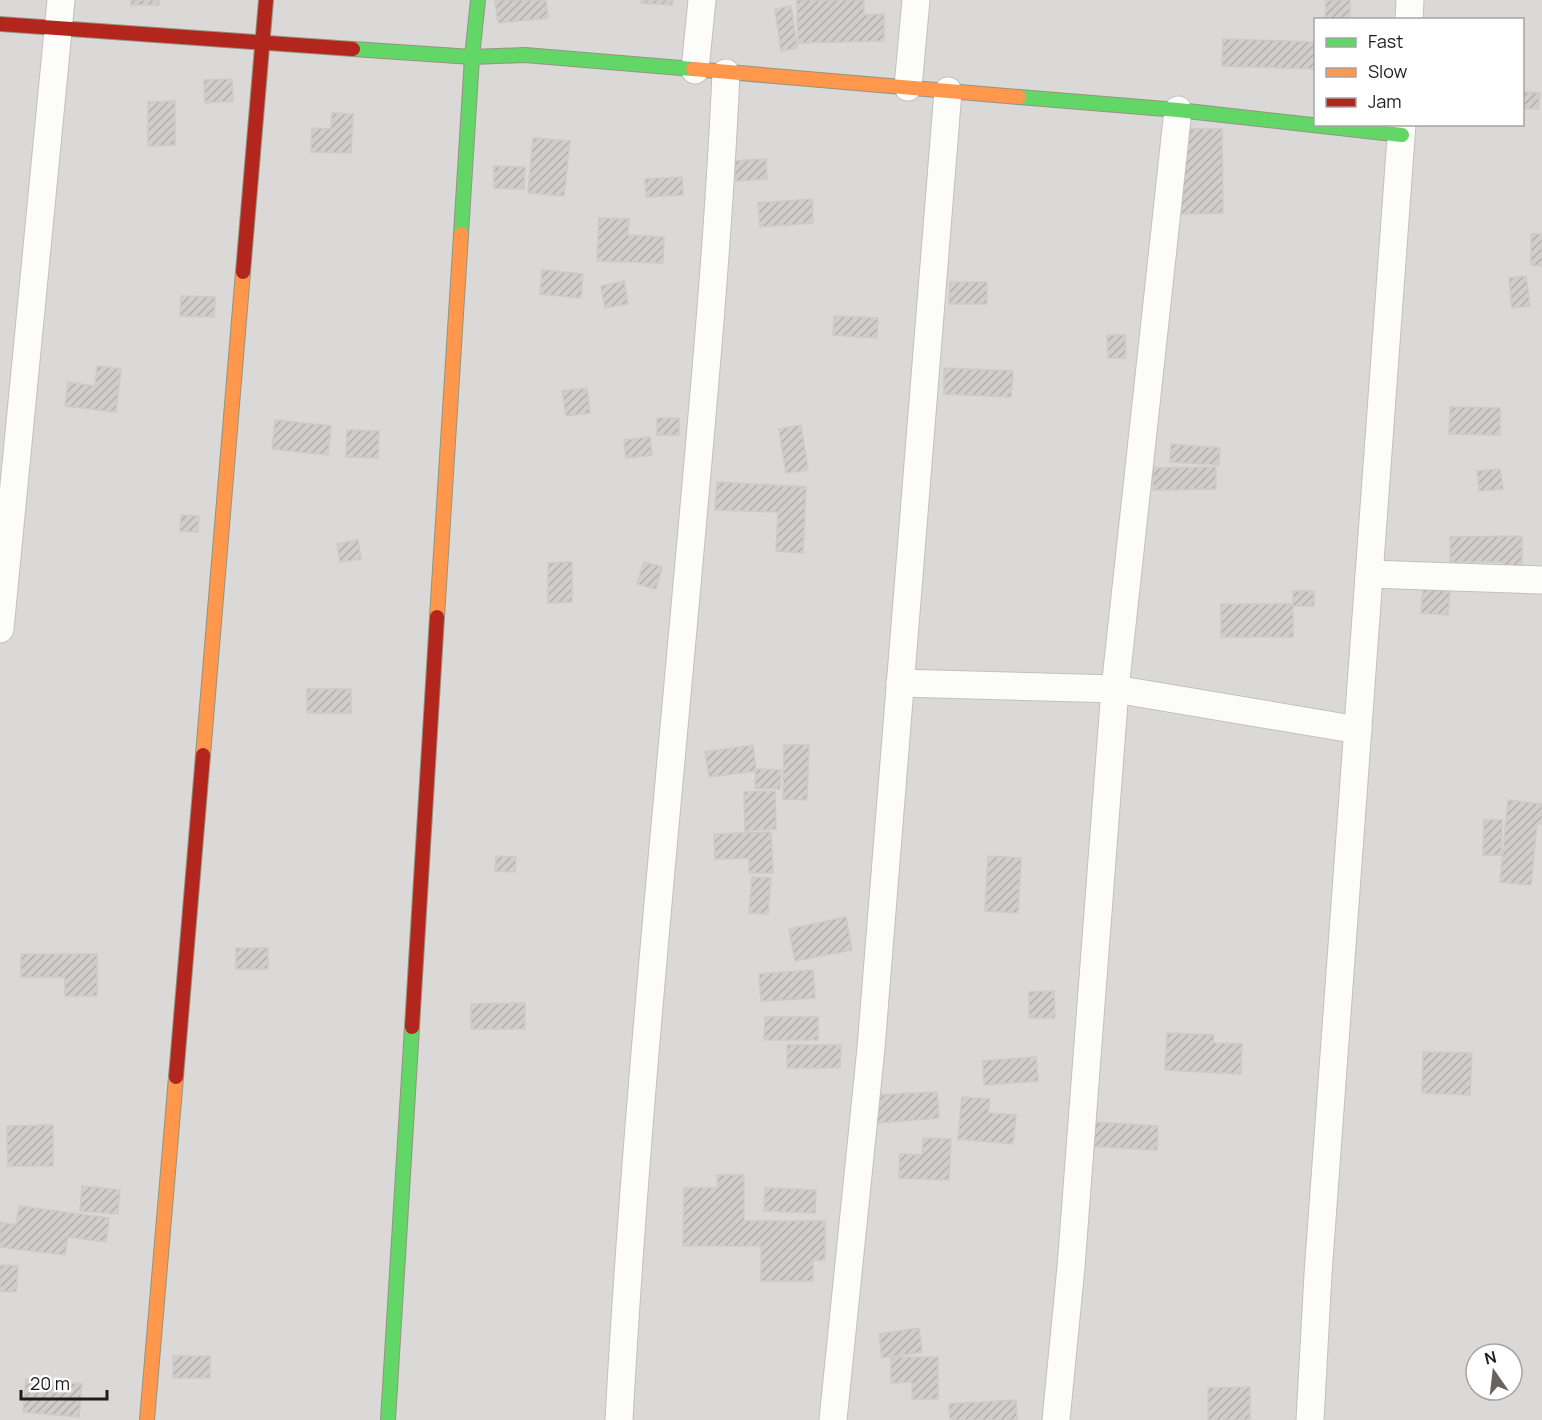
<svg xmlns="http://www.w3.org/2000/svg" width="1542" height="1420" font-family="Manrope,sans-serif">
	<defs>
		<pattern id="building-hatch" width="6" height="6" patternUnits="userSpaceOnUse" patternTransform="scale(1.5)"><rect width="6" height="6" fill="#d0cdcb"/><path d="M-1 1l2-2M0 6l6-6M5 7l2-2" fill="none" stroke="#b2b0ae"/></pattern>
	</defs>
	<rect width="100%" height="100%" fill="#ebe9e6"/>
	<path fill="#dad9d7" fill-rule="evenodd" d="M0,0H1542V1420H0ZM1316,20H1522V124H1316ZM1476,1354H1512V1390H1476Z"/>
	<g fill="url(#building-hatch)" stroke="#cecac7" stroke-width="1.5">
		<rect x="131" y="0" width="28" height="5"/>
		<polygon points="495,0 546,0 548,18 498,23"/>
		<polygon points="642,0 673,0 672,5 641,3"/>
		<polygon points="797,0 864,0 864,15 884,14 884,41 798,43"/>
		<polygon points="1326,0 1350,0 1350,20 1325,20"/>
		<polygon points="791,6 797,48 781,51 775,9"/>
		<polygon points="1223,39 1316,42 1316,69 1222,66"/>
		<polygon points="232,79 233,101 205,103 204,80"/>
		<polygon points="1522,92 1540,93 1538,109 1522,108"/>
		<polygon points="175,101 175,145 148,146 148,102"/>
		<polygon points="332,113 353,114 351,153 311,152 312,128 331,129"/>
		<polygon points="1176,129 1222,129 1223,213 1177,214"/>
		<polygon points="533,138 570,141 564,196 528,193"/>
		<polygon points="766,159 767,179 736,181 734,161"/>
		<polygon points="494,166 525,167 524,189 494,188"/>
		<polygon points="682,177 683,195 646,197 645,179"/>
		<polygon points="812,199 813,223 760,227 758,203"/>
		<polygon points="599,218 629,219 628,235 664,237 663,263 597,261"/>
		<polygon points="1531,234 1542,234 1542,266 1531,265"/>
		<polygon points="542,270 583,274 581,298 540,294"/>
		<polygon points="1526,276 1530,306 1512,308 1509,278"/>
		<polygon points="624,281 628,304 605,308 601,286"/>
		<polygon points="950,282 987,282 987,304 949,304"/>
		<polygon points="181,296 215,297 214,317 180,316"/>
		<polygon points="834,316 878,318 877,338 833,335"/>
		<polygon points="1107,335 1125,335 1126,358 1108,358"/>
		<polygon points="97,366 121,369 116,412 65,406 68,382 95,386"/>
		<polygon points="944,368 1013,371 1011,397 944,394"/>
		<polygon points="587,388 590,413 566,416 562,391"/>
		<polygon points="1450,407 1500,408 1500,435 1449,434"/>
		<rect x="657" y="418" width="22" height="17"/>
		<polygon points="275,420 331,426 328,455 272,449"/>
		<polygon points="801,425 808,470 786,473 779,429"/>
		<polygon points="347,430 379,431 378,458 346,457"/>
		<polygon points="650,437 652,455 626,458 624,440"/>
		<polygon points="1171,444 1220,448 1219,465 1170,462"/>
		<polygon points="1216,467 1216,489 1153,490 1153,468"/>
		<polygon points="1500,469 1503,489 1479,491 1477,471"/>
		<polygon points="717,482 806,487 803,553 776,551 778,512 715,510"/>
		<polygon points="181,515 199,516 198,532 180,531"/>
		<polygon points="1522,536 1522,580 1503,580 1503,562 1450,562 1450,537"/>
		<polygon points="358,540 361,559 340,562 337,544"/>
		<polygon points="572,562 572,602 548,603 548,563"/>
		<polygon points="644,562 662,567 656,589 637,584"/>
		<polygon points="1423,588 1450,591 1448,615 1421,613"/>
		<rect x="1293" y="591" width="21" height="15"/>
		<rect x="1221" y="604" width="72" height="33"/>
		<rect x="307" y="689" width="44" height="24"/>
		<polygon points="753,745 756,771 709,777 705,752"/>
		<polygon points="784,745 809,745 807,800 783,799"/>
		<polygon points="756,769 781,770 780,789 755,788"/>
		<polygon points="775,791 776,829 745,831 744,792"/>
		<polygon points="1508,800 1542,804 1542,824 1537,824 1531,885 1500,882"/>
		<polygon points="1484,820 1502,820 1501,855 1483,855"/>
		<polygon points="771,832 773,873 749,873 749,858 715,859 714,834"/>
		<polygon points="496,856 516,857 515,872 495,871"/>
		<polygon points="988,856 1021,858 1018,913 985,911"/>
		<polygon points="752,877 771,878 768,914 749,913"/>
		<polygon points="846,917 852,950 795,961 789,929"/>
		<rect x="236" y="948" width="32" height="21"/>
		<polygon points="21,954 97,954 97,996 65,996 65,977 21,977"/>
		<polygon points="813,970 815,998 761,1001 759,974"/>
		<polygon points="1054,991 1055,1018 1029,1018 1029,992"/>
		<polygon points="525,1003 525,1029 471,1029 471,1004"/>
		<polygon points="765,1017 818,1017 818,1040 764,1040"/>
		<polygon points="1167,1033 1214,1035 1213,1043 1242,1044 1241,1074 1165,1070"/>
		<polygon points="787,1045 841,1045 840,1068 787,1068"/>
		<polygon points="1423,1052 1472,1053 1470,1095 1422,1093"/>
		<polygon points="1036,1057 1038,1081 984,1085 983,1061"/>
		<polygon points="937,1092 939,1118 877,1123 876,1095"/>
		<polygon points="962,1097 990,1099 988,1113 1016,1115 1013,1144 958,1139"/>
		<polygon points="1090,1122 1158,1126 1157,1150 1089,1146"/>
		<polygon points="53,1125 53,1166 8,1166 7,1126"/>
		<polygon points="923,1138 951,1139 949,1180 899,1178 900,1154 922,1155"/>
		<polygon points="717,1175 744,1175 744,1221 825,1221 825,1260 813,1260 813,1281 761,1281 761,1246 683,1246 684,1188 718,1188"/>
		<polygon points="82,1186 120,1190 118,1214 80,1211"/>
		<polygon points="765,1188 816,1190 815,1213 764,1211"/>
		<polygon points="19,1206 109,1218 106,1242 68,1237 65,1255 0,1247 0,1222 16,1225"/>
		<polygon points="0,1265 18,1266 16,1292 0,1291"/>
		<polygon points="919,1328 922,1352 882,1358 879,1334"/>
		<rect x="173" y="1356" width="37" height="22"/>
		<polygon points="891,1357 938,1357 938,1399 912,1399 912,1382 891,1383"/>
		<polygon points="26,1379 82,1384 79,1417 23,1412"/>
		<polygon points="1250,1387 1250,1420 1208,1420 1208,1388"/>
		<polygon points="1016,1400 1017,1420 950,1420 949,1404"/>
	</g>
	<g fill="none" stroke-linecap="round" stroke-linejoin="round">
		<g stroke="#c2c1c0" stroke-width="29">
			<g id="street">
				<polyline points="1409,20 1410,0"/>
				<polyline points="695,70 702,0"/>
				<polyline points="908,87 916,0"/>
				<polyline points="1369,574 1542,580"/>
				<polyline points="0,629 61,0"/>
				<polyline points="900,683 1115,689 1358,730"/>
				<path d="M619,1420C635,1126 665,833 691,540C705,384 719,229 726,73"/>
				<polyline points="833,1420 871,1048 948,91"/>
				<polyline points="1056,1420 1071,1267 1115,689 1178,110"/>
				<polyline points="1310,1420 1318,1274 1402,124"/>
			</g>
		</g>
		<g stroke="#94947f" stroke-width="16">
			<g id="fast">
				<polyline points="353,49 472,57 525,55 693,69"/>
				<polyline points="1019,97 1178,110 1402,135"/>
				<polyline points="461,234 472,57 478,0"/>
				<polyline points="388,1420 412,1027"/>
			</g>
		</g>
		<g stroke="#94947f" stroke-width="16">
			<g id="slow">
				<polyline points="693,69 1019,97"/>
				<polyline points="437,617 461,234"/>
				<polyline points="203,755 243,272"/>
				<polyline points="147,1420 176,1077"/>
			</g>
		</g>
		<g stroke="#94947f" stroke-width="16">
			<g id="jam">
				<polyline points="0,24 353,49"/>
				<polyline points="243,272 266,0"/>
				<polyline points="412,1027 437,617"/>
				<polyline points="176,1077 203,755"/>
			</g>
		</g>
		<use href="#street" stroke="#fcfcfb" stroke-width="27"/>
		<use href="#fast" stroke="#63d668" stroke-width="14"/>
		<use href="#slow" stroke="#ff974d" stroke-width="14"/>
		<use href="#jam" stroke="#b3261e" stroke-width="14"/>
	</g>
	<rect x="1314" y="18" width="210" height="108" fill="#ffffff" stroke="#a5a5a5" stroke-width="1.5"/>
	<rect x="1326" y="38" width="30" height="9" fill="#63d668" stroke="#a5a5a5" stroke-width="1.5"/>
	<text x="1368" y="48" font-size="18" fill="#1d1d1d">Fast</text>
	<rect x="1326" y="68" width="30" height="9" fill="#ff974d" stroke="#a5a5a5" stroke-width="1.5"/>
	<text x="1368" y="78" font-size="18" fill="#1d1d1d">Slow</text>
	<rect x="1326" y="98" width="30" height="9" fill="#b3261e" stroke="#a5a5a5" stroke-width="1.5"/>
	<text x="1368" y="108" font-size="18" fill="#1d1d1d">Jam</text>
	<g transform="translate(1494 1372) rotate(346)"><circle r="28" fill="#ffffff" stroke="#a5a5a5" stroke-width="1.5"/>
	<path d="M0-4.5L10 22L0 15L-10 22Z" fill="#656463"/>
	<text y="-9" font-size="16" font-weight="bold" text-anchor="middle" fill="#1d1d1d">N</text>
	</g>
	<path d="M21 1390v9h86v-9" fill="none" stroke="#1d1d1d" stroke-width="3"/>
	<text x="30" y="1390" font-size="18" fill="#1d1d1d" stroke="#ffffff" stroke-width="4.5" paint-order="stroke">20 m</text>
</svg>
